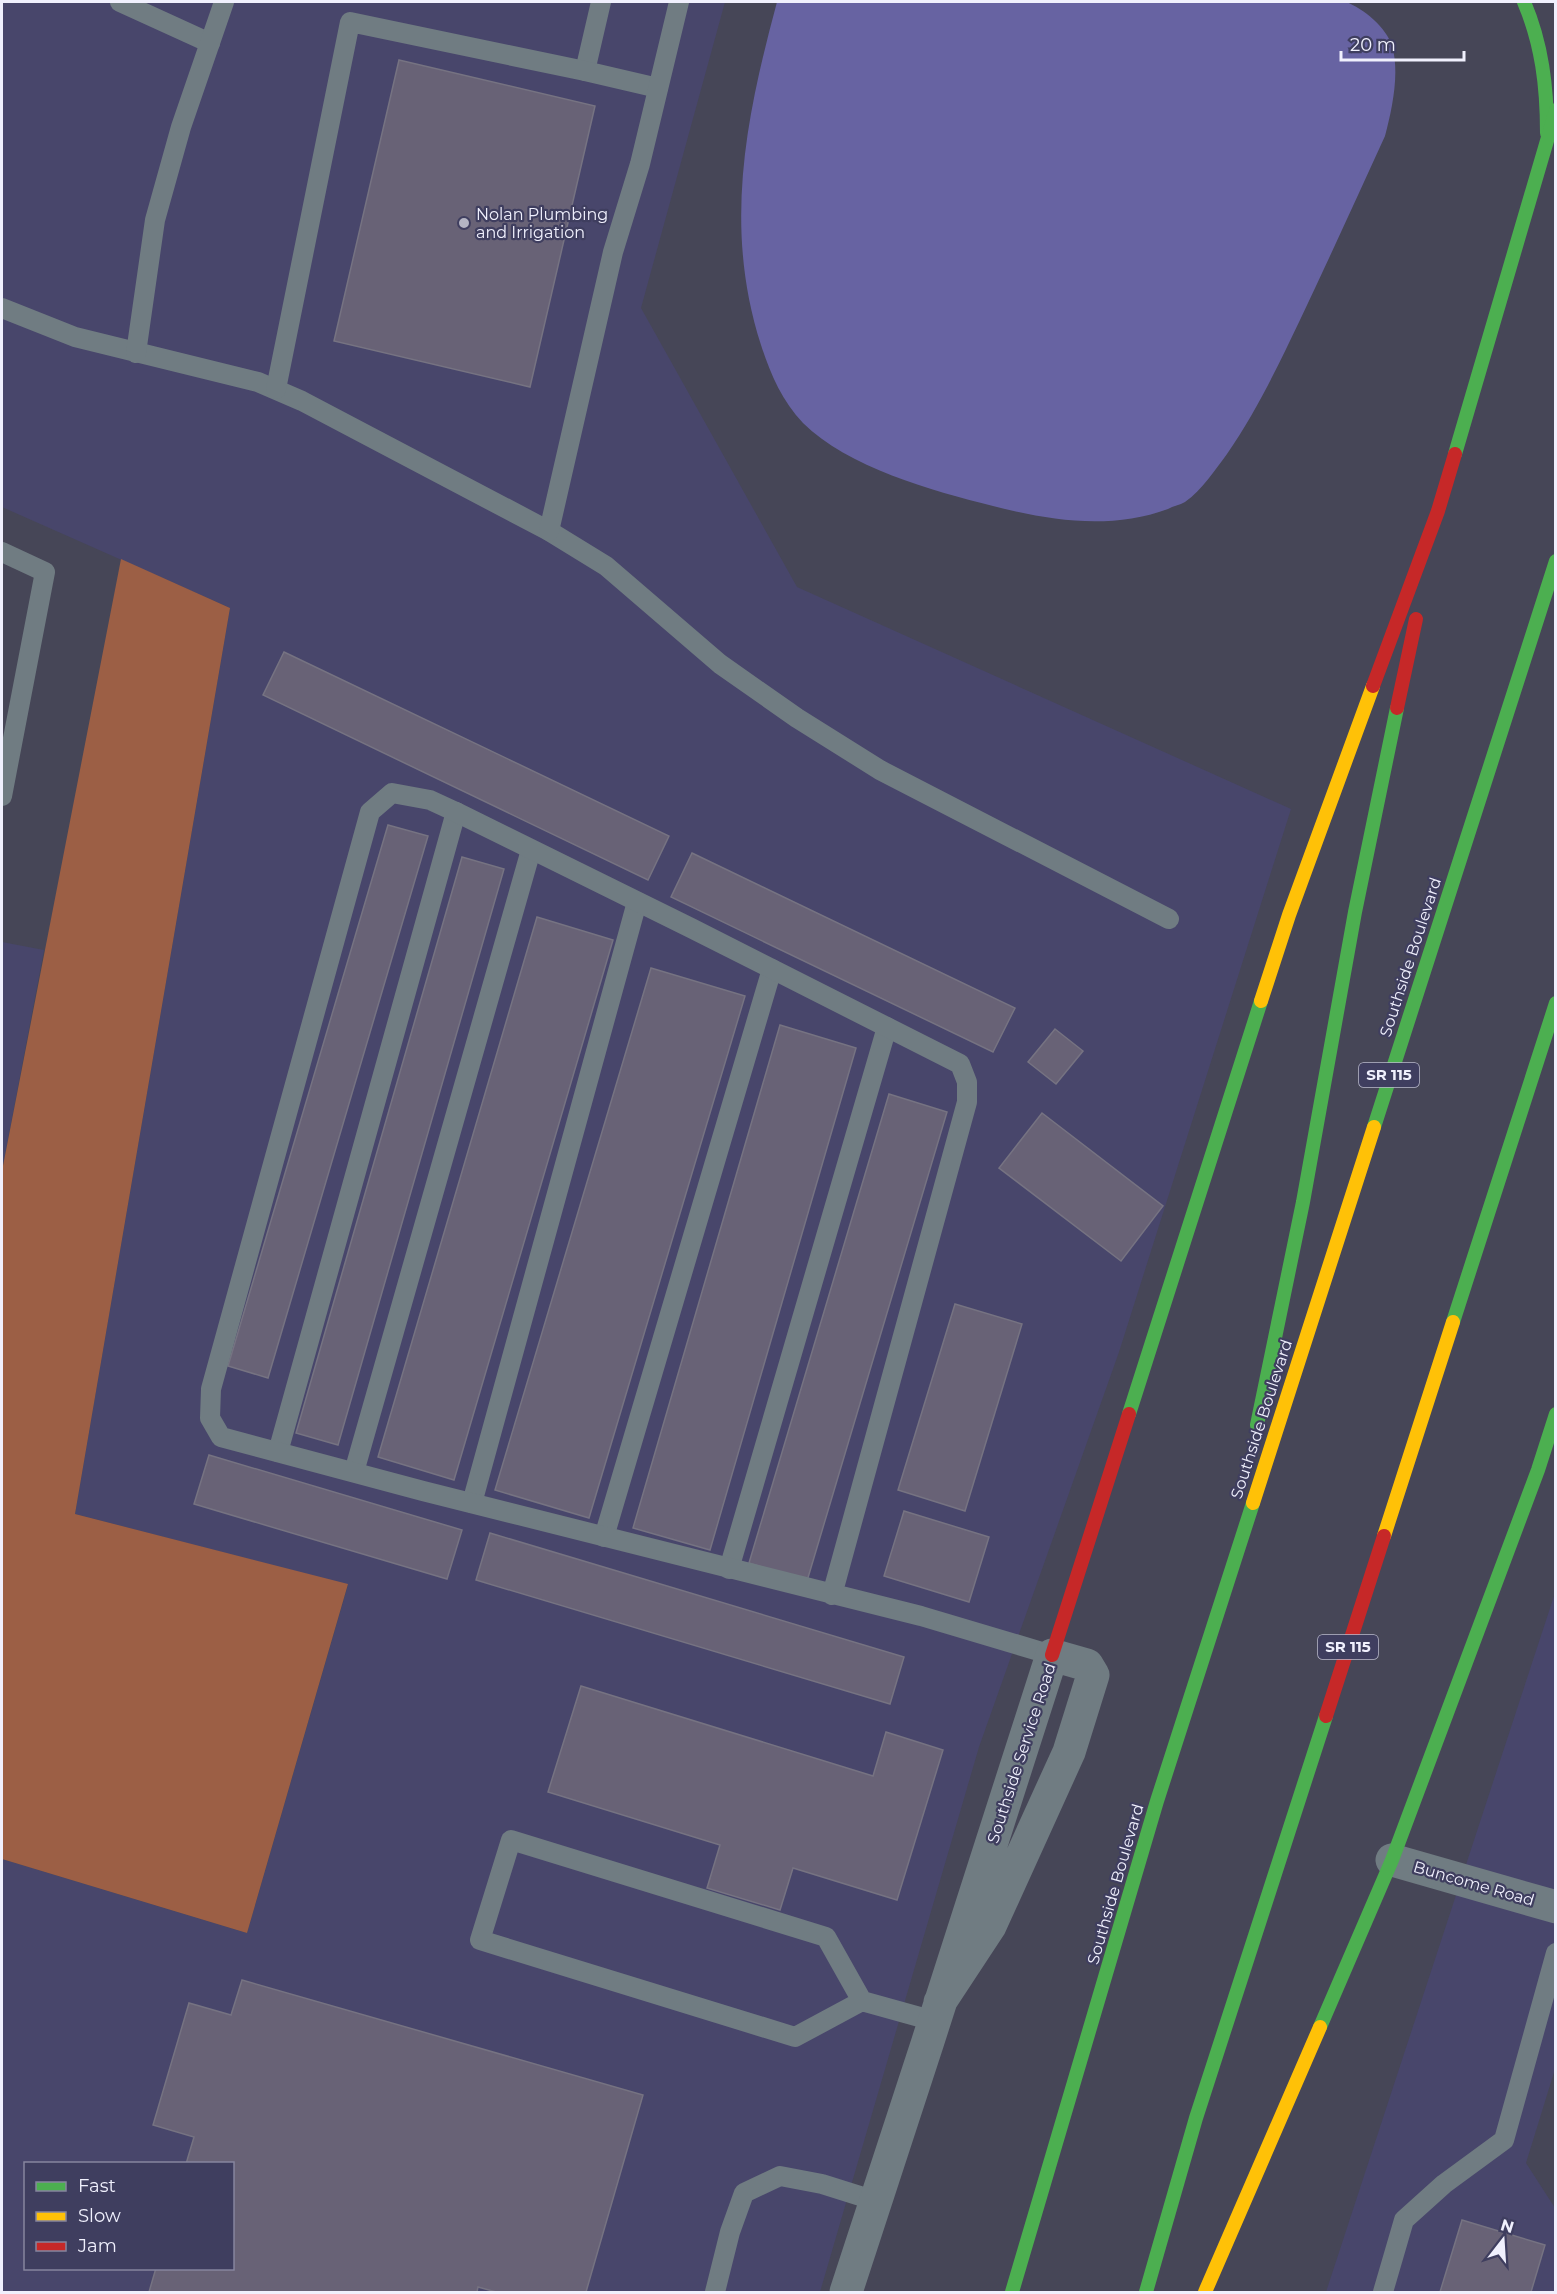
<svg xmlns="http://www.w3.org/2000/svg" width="1557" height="2294" font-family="Montserrat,sans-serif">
	<rect width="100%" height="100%" fill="#464657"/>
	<g fill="#48466b" fill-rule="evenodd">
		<path d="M2,2H725L641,308L797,587L1291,809L1119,1352L979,1747L820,2292H2V1859L247,1933L348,1585L75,1514L230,608L2,507ZM26,2164H232V2268H26Z"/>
		<polygon points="2,942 44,950 2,1171"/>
		<polygon points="1555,1593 1555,2069 1526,2163 1555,2208 1555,2292 1326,2292"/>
	</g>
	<polygon fill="#9c5f45" points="121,559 230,608 75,1514 348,1584 247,1933 2,1859 2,1171"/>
	<path fill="#6763a2" d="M777,2H1346C1363,8 1387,28 1392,46C1400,72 1392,110 1385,136C1357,197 1329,259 1300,320C1278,366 1256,412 1227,454C1215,470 1202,490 1185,502C1180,505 1173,506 1168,509C1111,530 1050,521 993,506C933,491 847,467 803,423C782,401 770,373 761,345C723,227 746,117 777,2Z"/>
	<g fill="#686276" stroke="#767382" stroke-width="1.5">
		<polygon points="399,60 595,106 530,387 334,341"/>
		<polygon points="284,652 669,836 648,880 263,695"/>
		<polygon points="388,825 428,836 268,1378 228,1366"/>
		<polygon points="692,853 1015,1008 993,1052 671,897"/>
		<polygon points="462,857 504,869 338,1445 296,1433"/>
		<polygon points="537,917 613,940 454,1480 378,1457"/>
		<polygon points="651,968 745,996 589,1518 495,1490"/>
		<polygon points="780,1025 856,1048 710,1550 633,1528"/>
		<polygon points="1055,1029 1083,1051 1056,1084 1028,1062"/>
		<polygon points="889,1094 947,1112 807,1581 749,1563"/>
		<polygon points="1042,1113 1163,1206 1121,1261 999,1168"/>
		<polygon points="955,1304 1022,1324 965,1511 898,1490"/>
		<polygon points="209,1455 462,1530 447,1579 194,1504"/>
		<polygon points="904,1511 989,1537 969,1602 884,1576"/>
		<polygon points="490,1533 904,1657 890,1704 476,1580"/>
		<polygon points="581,1686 873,1776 886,1732 943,1750 897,1900 793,1868 780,1910 707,1888 720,1845 548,1792"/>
		<polygon points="242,1980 643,2095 586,2292 496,2292 478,2287 477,2292 149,2292 156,2268 232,2268 232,2164 186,2164 194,2137 153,2125 189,2003 231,2015"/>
		<polygon points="1462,2220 1545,2245 1531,2292 1440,2292"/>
	</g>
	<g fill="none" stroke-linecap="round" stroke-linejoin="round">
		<g stroke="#707c82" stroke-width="20">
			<polyline points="120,2 210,43"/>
			<polyline points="585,71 601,2"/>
			<polyline points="2,308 75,337 258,382 302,401 549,531 606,566 720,664 797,718 880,770 1169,919"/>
			<polyline points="136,353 155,220 181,127 224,2"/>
			<polyline points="276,389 350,22 585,71 658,88"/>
			<polyline points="549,531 613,252 640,164 679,2"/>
			<polyline points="2,552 45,572 2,796"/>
			<polyline points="278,1452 456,812"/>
			<polyline points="354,1472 531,850"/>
			<polyline points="472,1503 637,902"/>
			<polyline points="604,1537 772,969"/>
			<polyline points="729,1569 887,1027"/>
			<polyline points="832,1595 967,1102 967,1082 960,1064 691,928 456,812 430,800 392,793 370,812 211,1389 210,1418 221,1437 423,1491 921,1616 1052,1655"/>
			<polyline points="862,2001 826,1937 511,1840 480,1940 795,2037 862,2001 934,2021"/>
			<polyline points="715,2292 730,2232 744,2193 780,2176 822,2184 876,2201"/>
			<polyline points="1383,2292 1404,2220 1444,2184 1504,2140 1556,1953"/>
		</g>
		<g stroke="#707c82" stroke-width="33">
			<polyline points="1392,1860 1556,1907"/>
			<path d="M846,2292C916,2080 984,1868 1052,1655L1087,1665L1093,1675L1069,1752L990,1926L940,2002"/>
		</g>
		<g stroke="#4caf50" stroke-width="14">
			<path d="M1524,2C1542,44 1547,87 1547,133"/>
			<polyline points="1455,454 1556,110"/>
			<polyline points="1374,1127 1556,561"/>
			<polyline points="1453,1322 1556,1003"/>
			<polyline points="1129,1414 1261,1001"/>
			<polyline points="1257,1425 1303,1202 1355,912 1397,708"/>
			<polyline points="1320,2027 1392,1860 1538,1470 1556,1414"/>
			<polyline points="1012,2292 1157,1801 1253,1503"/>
			<polyline points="1146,2292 1196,2118 1326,1716"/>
		</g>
		<g stroke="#ffc107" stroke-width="14">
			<polyline points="1261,1001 1289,915 1373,686"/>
			<polyline points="1253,1503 1374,1127"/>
			<polyline points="1384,1536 1453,1322"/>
			<polyline points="1205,2292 1320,2027"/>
		</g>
		<g stroke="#c62828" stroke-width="14">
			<polyline points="1373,686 1438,511 1455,454"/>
			<polyline points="1397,708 1416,619"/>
			<polyline points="1052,1655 1129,1414"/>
			<polyline points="1326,1716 1384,1536"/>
		</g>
	</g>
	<circle fill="#b4b4c3" stroke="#3f3e5f" stroke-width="2" cx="464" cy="223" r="6"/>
	<g text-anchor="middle" stroke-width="4.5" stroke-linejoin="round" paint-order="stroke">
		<g fill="#3f3e5f" stroke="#bbbbce" stroke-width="1.5">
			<rect x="1359" y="1063" width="60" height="24" rx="4.5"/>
			<rect x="1318" y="1635" width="60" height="24" rx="4.5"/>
		</g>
		<g font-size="15" font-weight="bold" fill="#f0f0fd">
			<text x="1389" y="1080">SR 115</text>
			<text x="1348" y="1652">SR 115</text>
		</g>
		<g font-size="16" fill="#f0f0fd" stroke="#3f3e5f" text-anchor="start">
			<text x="476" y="220">Nolan Plumbing<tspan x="476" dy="18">and Irrigation</tspan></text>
		</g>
		<g font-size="16" fill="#f0f0fd" stroke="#3f3e5f">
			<text transform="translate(1410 957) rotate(-72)" y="6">Southside Boulevard</text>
			<text transform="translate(1261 1419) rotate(-72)" y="6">Southside Boulevard</text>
			<text transform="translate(1021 1753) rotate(-72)" y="6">Southside Service Road</text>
			<text transform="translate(1474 1883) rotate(16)" y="6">Buncome Road</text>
			<text transform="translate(1115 1884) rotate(-74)" y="6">Southside Boulevard</text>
		</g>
	</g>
	<rect width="1557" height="2294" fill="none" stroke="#f0f0fd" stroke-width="6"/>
	<rect x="24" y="2162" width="210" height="108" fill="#3f3e5f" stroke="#86859e" stroke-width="1.5"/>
	<rect x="36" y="2182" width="30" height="9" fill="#4caf50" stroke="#86859e" stroke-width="1.5"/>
	<text x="78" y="2192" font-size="18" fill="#f0f0fd">Fast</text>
	<rect x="36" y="2212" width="30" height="9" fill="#ffc107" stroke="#86859e" stroke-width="1.5"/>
	<text x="78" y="2222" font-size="18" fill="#f0f0fd">Slow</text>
	<rect x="36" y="2242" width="30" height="9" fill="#c62828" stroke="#86859e" stroke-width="1.5"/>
	<text x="78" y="2252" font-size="18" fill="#f0f0fd">Jam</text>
	<g transform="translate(1503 2240) rotate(17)" stroke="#3f3e5f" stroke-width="4.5" paint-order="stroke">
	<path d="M0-4.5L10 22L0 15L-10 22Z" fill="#f0f0fd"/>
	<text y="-9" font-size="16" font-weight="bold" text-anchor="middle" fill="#f0f0fd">N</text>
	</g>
	<path d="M1341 51v9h123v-9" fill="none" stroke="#f0f0fd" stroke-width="3"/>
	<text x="1350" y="51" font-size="18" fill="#f0f0fd" stroke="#3f3e5f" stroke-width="4.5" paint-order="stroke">20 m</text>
</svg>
